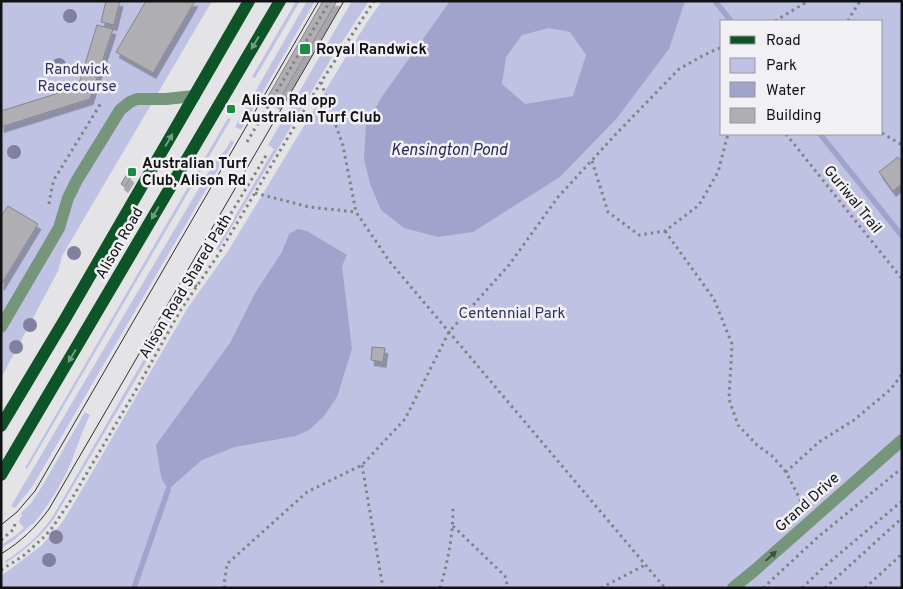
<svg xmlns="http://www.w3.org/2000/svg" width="903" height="589" font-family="Overpass,sans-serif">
	<defs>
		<filter id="shadow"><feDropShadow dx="3" dy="5.5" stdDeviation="0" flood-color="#0004"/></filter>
	</defs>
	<rect width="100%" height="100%" fill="#e4e4e7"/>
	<g fill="#c0c2e3" fill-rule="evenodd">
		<polygon points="1,1 212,1 62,256 58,271 1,378"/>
		<polygon points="296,1 300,1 255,78 252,77"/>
		<polygon points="307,1 315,1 241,130 235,127"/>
		<polygon points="352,1 369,1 331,59 218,250 216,249 274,149 268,145"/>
		<path d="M382,1H902V588H1V576L41,546L61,524L73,505L187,309L228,251L367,22ZM722,21H882V134H722Z"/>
		<polygon points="228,118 231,119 27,469 25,468"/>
		<polygon points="231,140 234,142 32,487 15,508 11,506 218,156 224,152"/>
		<path d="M187,285L191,288L169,323L55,517C42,536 25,550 6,563L5,561C24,549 40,535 53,516Z"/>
		<path d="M85,412L90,415C82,431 77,448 70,465C61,485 47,508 33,524H32L14,540L1,548V545L16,535L24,528L19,522L20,518L22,515L21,513L31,503L41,488Z"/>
	</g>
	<g fill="#a1a3cd" fill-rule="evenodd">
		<path d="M450,1H685L669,49L617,118L560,177L473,232L438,237L404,228L381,210L370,184L364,159L366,125L381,98ZM549,28L570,32L586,55L573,96L525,104L502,84L506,57L522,35Z"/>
		<polygon points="298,229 307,231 347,255 342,266 352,349 337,397 324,416 309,430 296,436 235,447 202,460 179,480 168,490 161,477 156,445 230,343 255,293 282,252 289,234"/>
	</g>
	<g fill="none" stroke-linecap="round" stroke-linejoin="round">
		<g stroke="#a1a3cd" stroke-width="5.5">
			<polyline points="715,1 731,21"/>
			<polyline points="820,134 902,236"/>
			<polyline points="134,588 168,490"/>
		</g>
	</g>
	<g fill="#afafb3" stroke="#858588" filter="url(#shadow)">
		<polygon points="106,1 120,1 114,25 101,22"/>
		<polygon points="146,1 195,1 153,73 116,52"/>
		<polygon points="323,1 337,1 277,104 267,98"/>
		<polygon points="97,25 113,29 90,99 1,127 1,111 78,87"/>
		<polygon points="898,157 902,162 902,184 893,191 879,172"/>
		<polygon points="127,174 131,177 125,187 121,184"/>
		<polygon points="8,206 38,224 1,285 1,216"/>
		<polygon points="372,347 385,348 383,362 371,360"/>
	</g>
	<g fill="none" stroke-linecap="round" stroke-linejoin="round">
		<g stroke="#828285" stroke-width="3" stroke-dasharray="2.5 4" stroke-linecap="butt">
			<polyline points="775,21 808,1"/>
			<polyline points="848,21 850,17 860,1"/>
			<polyline points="321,82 343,146 356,212 390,262 665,588"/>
			<polyline points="882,133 902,145"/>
			<polyline points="786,134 902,279"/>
			<polyline points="247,142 330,1"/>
			<polyline points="592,161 608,212 639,235 665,231 699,205 718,172 728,134"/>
			<polyline points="255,193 309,207 356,212"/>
			<polyline points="49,204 52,186 55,178 101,103"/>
			<polyline points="665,231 714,299 732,344 729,399 738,425 757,445 772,456 786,472"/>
			<polyline points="196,287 193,276 267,154"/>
			<polyline points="362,465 383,588"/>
			<polyline points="804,507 786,472 819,442 854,420 891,389 902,374"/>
			<polyline points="453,526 505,576 508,588"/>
			<polyline points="1,540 14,529 15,523"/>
			<polyline points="1,570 23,556 44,537 52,528 71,500 136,390 180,311 218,255 321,82 374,1"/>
			<polyline points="225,588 224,585 227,564 307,492 362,465 405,419 449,332 509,265 558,197 617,133 679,69 704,55 722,47"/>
			<path d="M440,588C448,562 453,535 453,508"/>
			<polyline points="601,588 645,565"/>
			<polyline points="763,588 818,537 902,468"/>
			<polyline points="802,588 825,566 902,501"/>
			<polyline points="825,588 902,518"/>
			<polyline points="865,588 902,554"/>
		</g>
		<g stroke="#76967b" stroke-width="12">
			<polyline points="1,327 59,228 68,198 77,180 120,110 130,102 137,99 166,99 194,96"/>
			<polyline points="733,588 755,570 902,440"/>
		</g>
		<g stroke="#0d5526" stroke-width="12">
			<polyline points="1,426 65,319 249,1"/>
			<polyline points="1,475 280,1"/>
		</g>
		<g stroke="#313133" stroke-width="1">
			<polyline points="1,525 17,512 35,491 319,1"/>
			<path d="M1,554C22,541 35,528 49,509L344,1"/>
		</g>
	</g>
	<g fill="#82809f">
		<circle cx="70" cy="16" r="7"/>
		<circle cx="59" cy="65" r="7"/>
		<circle cx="14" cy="152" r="7"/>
		<circle cx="74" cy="253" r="7"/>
		<circle cx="30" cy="325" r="7"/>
		<circle cx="16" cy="347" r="7"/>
		<circle cx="56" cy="537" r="7"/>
		<circle cx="49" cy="560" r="7"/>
	</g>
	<defs><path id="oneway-solid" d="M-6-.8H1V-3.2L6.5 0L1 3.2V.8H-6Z" transform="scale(1.25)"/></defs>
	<g fill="#749b83">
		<use href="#oneway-solid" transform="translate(255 43) rotate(121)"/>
		<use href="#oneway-solid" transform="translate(169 140) rotate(-60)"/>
		<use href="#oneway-solid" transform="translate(155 213) rotate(120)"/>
		<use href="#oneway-solid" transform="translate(72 356) rotate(121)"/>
	</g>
	<use fill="#3f4d42" href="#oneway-solid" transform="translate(771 556) rotate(-42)"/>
	<g fill="#1e8b43" stroke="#f1f1f5" stroke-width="2">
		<rect x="299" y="43" width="12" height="12" rx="2.5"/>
		<rect x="226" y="104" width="10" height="10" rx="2.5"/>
		<rect x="127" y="167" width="10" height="10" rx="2.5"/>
	</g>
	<g text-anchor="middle" stroke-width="5" stroke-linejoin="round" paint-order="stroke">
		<g font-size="15" font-weight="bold" fill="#121214" stroke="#f1f1f5" text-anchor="start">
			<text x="316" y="54">Royal Randwick</text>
			<text x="241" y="105">Alison Rd opp<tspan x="241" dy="17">Australian Turf Club</tspan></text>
			<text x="142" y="168">Australian Turf<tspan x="142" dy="17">Club, Alison Rd</tspan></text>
		</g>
		<g font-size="15" fill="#322f64" stroke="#f1f1f5">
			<text x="77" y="74">Randwick<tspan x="77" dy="17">Racecourse</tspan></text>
			<text x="512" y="318">Centennial Park</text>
		</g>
		<g font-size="15" fill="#121214" stroke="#f1f1f5">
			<text transform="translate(853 199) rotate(51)" y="5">Guriwal Trail</text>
			<text transform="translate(119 243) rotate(-60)" y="5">Alison Road</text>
			<text transform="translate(185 286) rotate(-59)" y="5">Alison Road Shared Path</text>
			<text transform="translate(807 502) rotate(-42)" y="5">Grand Drive</text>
		</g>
		<g font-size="16" font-style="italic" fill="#2a265a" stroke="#f1f1f5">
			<text x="449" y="155">Kensington Pond</text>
		</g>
	</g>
	<rect width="903" height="589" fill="none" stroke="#121214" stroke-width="5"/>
	<rect x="720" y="20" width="162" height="115" fill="#f1f1f5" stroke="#98989b"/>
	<rect x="730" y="36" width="25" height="8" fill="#0d5526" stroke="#98989b"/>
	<text x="766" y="45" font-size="15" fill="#121214">Road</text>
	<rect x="730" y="58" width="25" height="15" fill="#c0c2e3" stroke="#98989b"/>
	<text x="766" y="70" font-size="15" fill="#121214">Park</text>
	<rect x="730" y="82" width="25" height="15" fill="#a1a3cd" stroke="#98989b"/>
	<text x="766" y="95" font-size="15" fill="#121214">Water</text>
	<rect x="730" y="108" width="25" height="15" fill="#afafb3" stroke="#98989b"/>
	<text x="766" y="120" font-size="15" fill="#121214">Building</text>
</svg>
